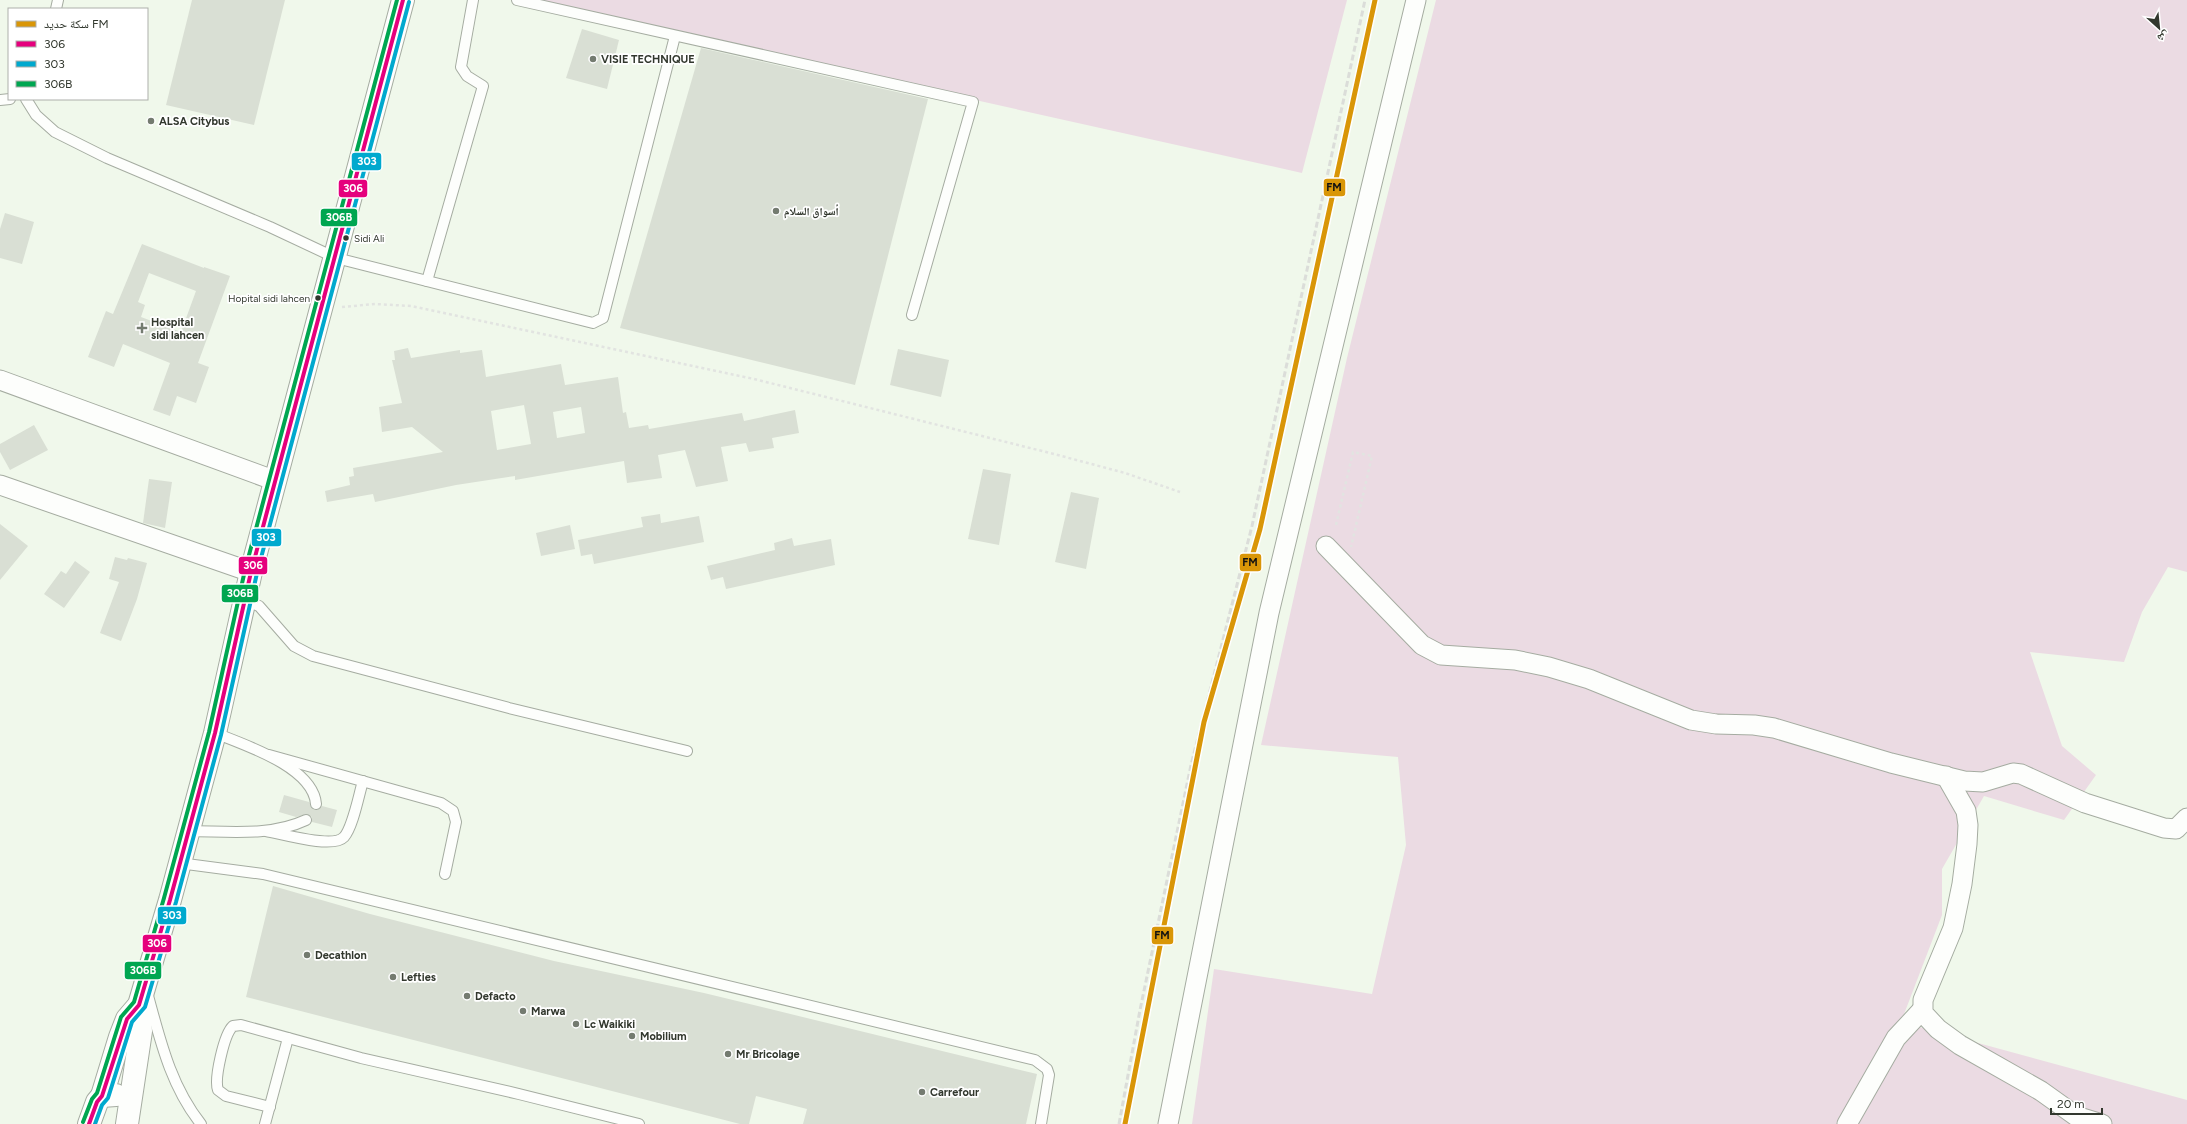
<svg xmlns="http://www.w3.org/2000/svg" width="2187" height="1124" font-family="Figtree,'Noto Naskh Arabic',sans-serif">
	<rect width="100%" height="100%" fill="#f0f8eb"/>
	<g fill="#ebdbe3">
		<polygon points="527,0 1347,0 1302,173"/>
		<polygon points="1436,0 2187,0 2187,572 2168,567 2142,612 2124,662 2030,652 2062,746 2096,775 2064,820 1984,796 1942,869 1942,915 1901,1022 2187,1100 2187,1124 1192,1124 1214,969 1372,994 1406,845 1398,757 1261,745 1347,358"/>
	</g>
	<g fill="#d9dfd4" fill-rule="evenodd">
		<polygon points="192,0 285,0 254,125 166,105"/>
		<polygon points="582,29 619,40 607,89 566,78"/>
		<polygon points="701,48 928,99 855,385 620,328"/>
		<polygon points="5,213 34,222 22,264 0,258 0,229"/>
		<path d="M142,244L204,268V267L230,276L198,363L209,367L196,403L177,396L170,416L153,410L170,363L123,344L114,367L88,357L106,311L113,314ZM149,273L196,291L181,332L141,317L145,305L138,302Z"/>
		<path d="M408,348L411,358L460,350V353L482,350L486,377L561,364L565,385L618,377L623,413L626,412L629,428L648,425L649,429L742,413L744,421L795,410L799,433L772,438L774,448L749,452L746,443L721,447L728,481L696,487L685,450L658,455L662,478L627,483L624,461L515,480V476L456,485L375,502L373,494L327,502L325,491L350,485L349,477L354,476L353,468L443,452L412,427L382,432L379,407L402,403L392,360H395L394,351ZM524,405L531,444L497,450L491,411ZM581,407L585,433L557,438L553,412Z"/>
		<polygon points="898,349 949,360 941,397 890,385"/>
		<polygon points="34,425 48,450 10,470 0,452 0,444"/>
		<polygon points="983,469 1011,474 999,545 968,539"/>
		<polygon points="149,479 172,482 165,528 143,523"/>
		<polygon points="1071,492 1099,498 1086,569 1055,562"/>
		<polygon points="660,514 661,523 699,516 704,542 594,564 592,554 581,556 578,540 643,527 641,517"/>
		<polygon points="0,524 28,546 0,580"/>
		<polygon points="570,525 575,549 541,556 536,533"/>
		<polygon points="792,538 794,546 831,539 835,565 726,589 723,577 711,580 707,566 775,550 774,543"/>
		<polygon points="115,557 127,560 128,558 147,563 137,599 121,641 100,633 119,582 109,579"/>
		<polygon points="75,561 90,572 64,608 44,594 61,571 66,574"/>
		<polygon points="284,795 309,802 314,810 318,810 322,806 337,810 332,827 312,822 312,817 307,814 296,817 279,812"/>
		<polygon points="273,886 370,914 554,961 704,993 1037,1074 1026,1124 803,1124 807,1109 756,1096 749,1124 740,1124 246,997"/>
	</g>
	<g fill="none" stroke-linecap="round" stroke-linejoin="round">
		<g stroke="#a5aca1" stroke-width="12">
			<g id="service">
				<polyline points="517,0 973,102 912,315"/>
				<polyline points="56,9 58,0"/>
				<polyline points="26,99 36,115 55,132 107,158 270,227 336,258 593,323 603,318 675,36"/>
				<polyline points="0,100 10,99"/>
				<polyline points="427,281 483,86 467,76 461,67 473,0"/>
				<polyline points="244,600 259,606 294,646 313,656 509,708 687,751"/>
				<path d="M215,733C245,745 313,767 316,804"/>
				<polyline points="269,755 441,803 453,811 456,822 445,874"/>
				<path d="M187,831C226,831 270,837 306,820"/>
				<path d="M266,831C283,834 333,849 344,837C353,827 359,794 363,781"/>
				<polyline points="179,863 263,874 1035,1060 1047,1069 1049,1075 1041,1124"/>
				<path d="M147,992C160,1039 170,1085 201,1124"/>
				<path d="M270,1107L226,1096L218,1090C214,1079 224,1034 233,1026L241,1025L361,1058L519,1094L639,1124"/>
				<polyline points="265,1124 288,1038"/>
			</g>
		</g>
		<g stroke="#a5aca1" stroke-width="21">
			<g id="minor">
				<polyline points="0,380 276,481"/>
				<polyline points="0,485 251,572"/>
				<polyline points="1326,546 1422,645 1441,655 1515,660 1549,667 1589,679 1691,720 1716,724 1754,725 1774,728 1891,763 1964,781 1983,782 2013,773 2021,774 2085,803 2164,828 2176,829 2187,818"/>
				<polyline points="1946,776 1966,811 1968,825 1967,844 1962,884 1953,928 1923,1000 1923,1013 1938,1029 1960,1045 2041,1091 2076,1116 2102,1124"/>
				<polyline points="1168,1124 1269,613 1416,0"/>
				<polyline points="1847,1124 1896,1038 1922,1010"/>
			</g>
		</g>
		<g stroke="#a5aca1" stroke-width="24">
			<g id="primary">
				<polyline points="102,1096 120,1037 127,1019 139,1005 170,900 215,733 251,572 403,0"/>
				<polyline points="89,1124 97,1102 102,1096 116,1095"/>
				<polyline points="127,1124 141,1031 139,1005"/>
			</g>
		</g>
		<g stroke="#e2e4e1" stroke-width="2.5" stroke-dasharray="3 3" stroke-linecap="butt">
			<polyline points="342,307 375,304 411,306 754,379 1054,454 1125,473 1180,492"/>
			<polyline points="1336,525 1353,452 1372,456 1351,547"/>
		</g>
		<use href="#service" stroke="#fdfefc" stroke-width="10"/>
		<use href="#minor" stroke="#fdfefc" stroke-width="19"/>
		<use href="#primary" stroke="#fdfefc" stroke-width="22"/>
		<polyline stroke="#dbddd9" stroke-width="3" stroke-dasharray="6 3" stroke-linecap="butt" points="1119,1124 1140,1010 1191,765 1252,526 1365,0"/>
		<g stroke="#fff" stroke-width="7">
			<polyline id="bus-1" points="89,1124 97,1102 102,1096 127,1019 139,1005 170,900 215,733 251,572 403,0"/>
		</g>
		<g stroke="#fff" stroke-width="7">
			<polyline id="bus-2" points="95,1124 102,1105 108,1098 132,1022 145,1007 176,902 221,735 257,573 409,2"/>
		</g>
		<g stroke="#fff" stroke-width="7">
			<polyline id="bus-3" points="83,1122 92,1099 97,1093 121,1017 134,1002 164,898 209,732 245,570 397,0"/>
		</g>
		<use href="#bus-1" stroke="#e5007d" stroke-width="4"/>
		<use href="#bus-2" stroke="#00a9ce" stroke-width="4"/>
		<use href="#bus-3" stroke="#00a651" stroke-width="4"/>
		<g stroke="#fff" stroke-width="8">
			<polyline id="rail-1" points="1125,1124 1204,722 1260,529 1375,0"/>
		</g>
		<use href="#rail-1" stroke="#d99607" stroke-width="5"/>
	</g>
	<g fill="#747b70" stroke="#fff" stroke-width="1.5">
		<circle cx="593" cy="59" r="4"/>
		<circle cx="151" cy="121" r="4"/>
		<circle cx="776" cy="211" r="4"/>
		<path d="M140 322h4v4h4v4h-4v4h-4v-4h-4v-4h4z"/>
		<circle cx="307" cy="955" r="4"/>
		<circle cx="393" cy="977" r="4"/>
		<circle cx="467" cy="996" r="4"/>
		<circle cx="523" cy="1011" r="4"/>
		<circle cx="576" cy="1024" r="4"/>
		<circle cx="632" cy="1036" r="4"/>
		<circle cx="728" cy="1054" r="4"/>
		<circle cx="922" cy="1092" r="4"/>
	</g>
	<g fill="#32382e" stroke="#fff" stroke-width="1.5">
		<circle cx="346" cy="238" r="3.5"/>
		<circle cx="318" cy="298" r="3.5"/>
	</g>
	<g text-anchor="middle" stroke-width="3.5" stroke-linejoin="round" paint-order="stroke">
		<g font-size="10" fill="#32382e" stroke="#fff" text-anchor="start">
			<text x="354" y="242">Sidi Ali</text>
			<text x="310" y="302" text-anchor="end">Hopital sidi lahcen</text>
		</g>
		<g font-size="11" font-weight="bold" fill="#32382e" stroke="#fff" text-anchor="start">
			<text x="601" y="63">VISIE TECHNIQUE</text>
			<text x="159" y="125">ALSA Citybus</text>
			<text x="784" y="215">أسواق السلام</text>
			<text x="151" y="326">Hospital<tspan x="151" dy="13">sidi lahcen</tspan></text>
			<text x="315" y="959">Decathlon</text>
			<text x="401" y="981">Lefties</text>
			<text x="475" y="1000">Defacto</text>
			<text x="531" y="1015">Marwa</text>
			<text x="584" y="1028">Lc Waikiki</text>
			<text x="640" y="1040">Mobilium</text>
			<text x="736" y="1058">Mr Bricolage</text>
			<text x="930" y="1096">Carrefour</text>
		</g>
	</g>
	<g stroke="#fff" stroke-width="1.5">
		<rect x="351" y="152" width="31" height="19" rx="4" fill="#00a9ce"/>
		<rect x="1323" y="178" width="23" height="19" rx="4" fill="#d99607"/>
		<rect x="338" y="179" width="30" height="19" rx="4" fill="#e5007d"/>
		<rect x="320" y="208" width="38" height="19" rx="4" fill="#00a651"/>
		<rect x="251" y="528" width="31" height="19" rx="4" fill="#00a9ce"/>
		<rect x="1239" y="553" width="23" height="19" rx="4" fill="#d99607"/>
		<rect x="238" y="556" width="30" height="19" rx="4" fill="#e5007d"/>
		<rect x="221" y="584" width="38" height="19" rx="4" fill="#00a651"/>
		<rect x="157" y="906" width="30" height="19" rx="4" fill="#00a9ce"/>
		<rect x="1151" y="926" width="23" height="19" rx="4" fill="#d99607"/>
		<rect x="142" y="934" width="30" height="19" rx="4" fill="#e5007d"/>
		<rect x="124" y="961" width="38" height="19" rx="4" fill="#00a651"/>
	</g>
	<g font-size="11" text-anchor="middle" font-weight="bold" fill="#fff">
		<text x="367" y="165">303</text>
		<text x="353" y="192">306</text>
		<text x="339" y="221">306B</text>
		<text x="266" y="541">303</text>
		<text x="253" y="569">306</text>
		<text x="240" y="597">306B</text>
		<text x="172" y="919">303</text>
		<text x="157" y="947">306</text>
		<text x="143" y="974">306B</text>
	</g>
	<g font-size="11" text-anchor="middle" font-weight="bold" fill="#111">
		<text x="1334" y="191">FM</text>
		<text x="1250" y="566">FM</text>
		<text x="1162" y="939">FM</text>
	</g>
	<rect x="8" y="8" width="140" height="92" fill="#ffffff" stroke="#adafab"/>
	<rect x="16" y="21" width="20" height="6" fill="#d99607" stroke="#adafab"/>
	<text x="44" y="28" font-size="12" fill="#32382e">سكة حديد FM</text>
	<rect x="16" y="41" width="20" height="6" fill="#e5007d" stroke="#adafab"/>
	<text x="44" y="48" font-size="12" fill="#32382e">306</text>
	<rect x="16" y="61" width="20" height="6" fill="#00a9ce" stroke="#adafab"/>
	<text x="44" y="68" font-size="12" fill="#32382e">303</text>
	<rect x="16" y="81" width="20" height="6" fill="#00a651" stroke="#adafab"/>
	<text x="44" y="88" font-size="12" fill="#32382e">306B</text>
	<g transform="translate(2159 28) rotate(153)" stroke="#ffffff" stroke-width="3" paint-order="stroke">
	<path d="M0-3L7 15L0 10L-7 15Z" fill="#32382e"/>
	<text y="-6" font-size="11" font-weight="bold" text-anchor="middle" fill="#32382e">ش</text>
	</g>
	<path d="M2051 1108v6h51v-6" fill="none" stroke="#32382e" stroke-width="2"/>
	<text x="2057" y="1108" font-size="12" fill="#32382e" stroke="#ffffff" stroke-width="3" paint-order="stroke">20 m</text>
</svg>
